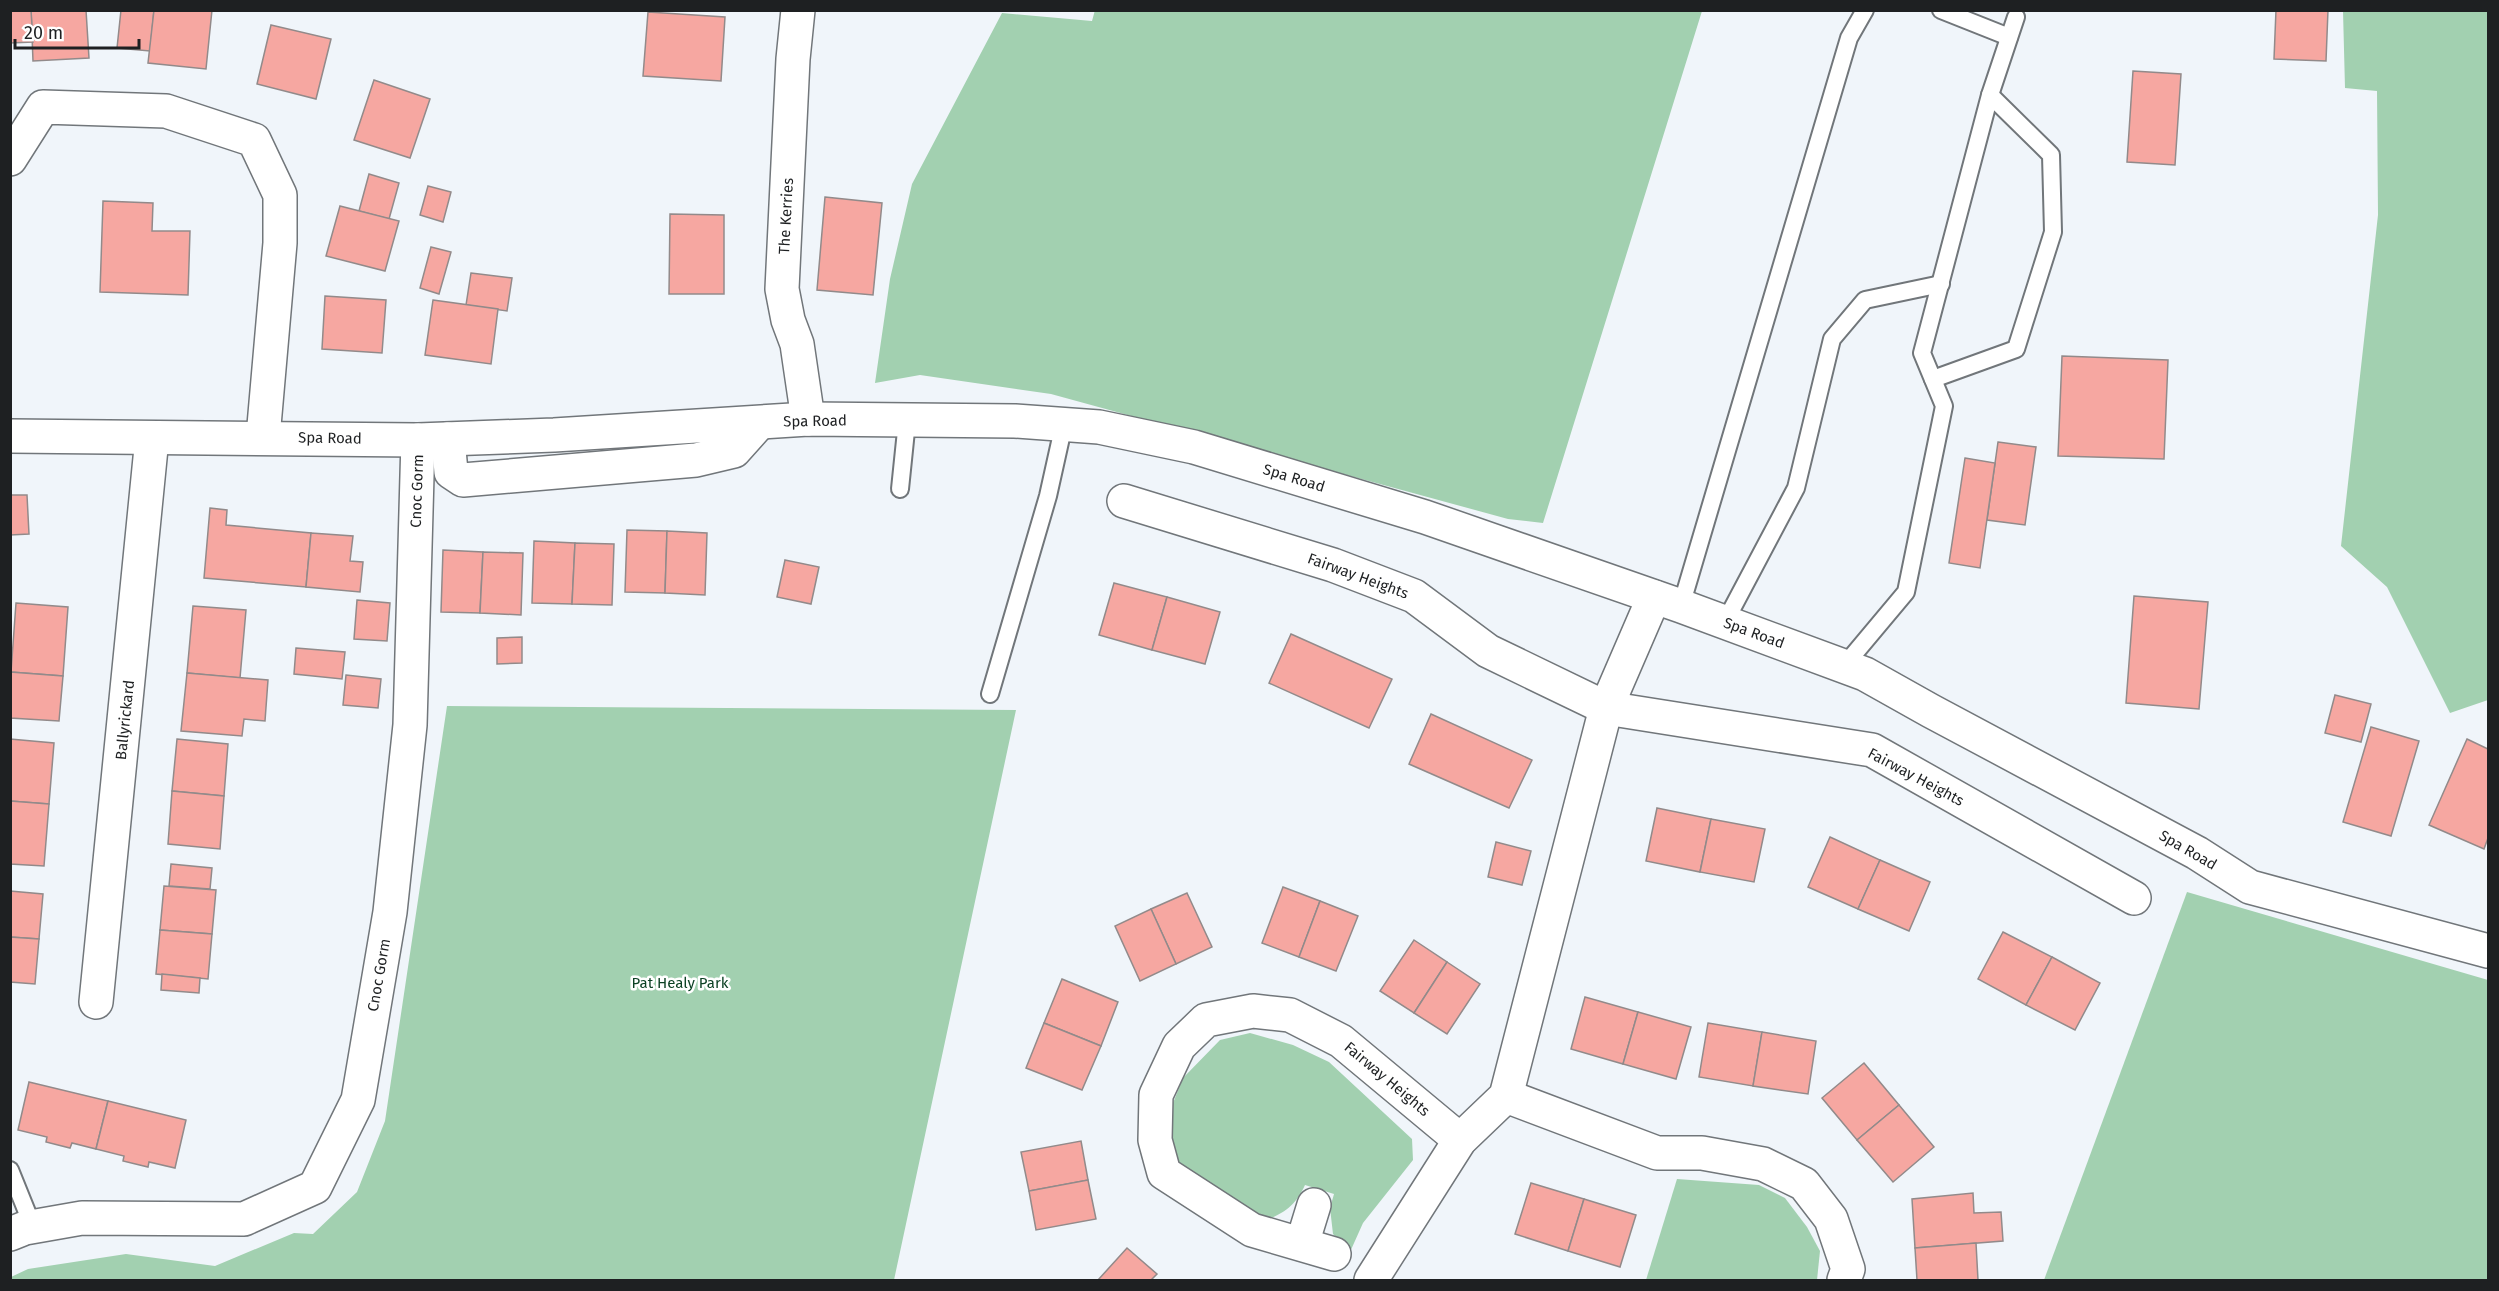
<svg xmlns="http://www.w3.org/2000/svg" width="2499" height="1291" font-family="'Fira Sans',sans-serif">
	<rect width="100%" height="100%" fill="#f0f5fa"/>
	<g fill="#a2d0b0">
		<polygon points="1095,10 1702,11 1543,523 1508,519 1051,394 920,375 875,383 890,279 912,184 1002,13 1092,21"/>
		<polygon points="2343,11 2488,11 2488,700 2450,713 2387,587 2341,546 2378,215 2377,91 2345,88"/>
		<polygon points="447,706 1016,710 894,1280 11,1280 11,1277 28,1269 126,1254 215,1266 294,1233 313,1234 357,1192 385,1121"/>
		<polygon points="2187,892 2488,980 2488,1280 2044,1280"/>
		<path d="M1250,1033L1293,1045L1329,1062L1412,1139L1413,1160L1363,1223L1350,1252L1333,1234L1330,1208L1334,1194L1305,1185C1296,1205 1285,1213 1264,1221L1180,1172L1168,1131L1173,1103L1183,1078L1220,1040Z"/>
		<polygon points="1677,1179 1759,1185 1785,1198 1807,1227 1820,1251 1817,1280 1646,1280"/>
	</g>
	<g fill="#f6a7a1" stroke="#928a8a" stroke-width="1.5">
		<polygon points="31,10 86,10 89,58 33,61"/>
		<polygon points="31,10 33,42 10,43 10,11"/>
		<polygon points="121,10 154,10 150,51 117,48"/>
		<polygon points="154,10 212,10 206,69 148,63"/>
		<polygon points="2276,10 2328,10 2326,61 2274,59"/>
		<polygon points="648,12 725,17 721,81 643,76"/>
		<polygon points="271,25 331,39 316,99 257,84"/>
		<polygon points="2133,71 2181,74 2175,165 2127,162"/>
		<polygon points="374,80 430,99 410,158 354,140"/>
		<polygon points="369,174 399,183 389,219 359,211"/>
		<polygon points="428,186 451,192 443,222 420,215"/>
		<polygon points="825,197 882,203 873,295 817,290"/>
		<polygon points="103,201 153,203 152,231 190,231 188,295 100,292"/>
		<polygon points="340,206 399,221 385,271 326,256"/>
		<polygon points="670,214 724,215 724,294 669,294"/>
		<polygon points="431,247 451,252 439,294 420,288"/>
		<polygon points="471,273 512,278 507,311 466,305"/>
		<polygon points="325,296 386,300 382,353 322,349"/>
		<polygon points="433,300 498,309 491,364 425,355"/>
		<polygon points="2062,356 2168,360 2164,459 2058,456"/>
		<polygon points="1998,442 2036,447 2025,525 1987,520"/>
		<polygon points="1965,458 1995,463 1980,568 1949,563"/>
		<polygon points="10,495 27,495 29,534 10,535"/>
		<polygon points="210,508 227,510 226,525 311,533 306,587 204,578"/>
		<polygon points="627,530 667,531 665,593 625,592"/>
		<polygon points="667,531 707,533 705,595 665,593"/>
		<polygon points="311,533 353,536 350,561 363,562 360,592 306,587"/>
		<polygon points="534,541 575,543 572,604 532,603"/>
		<polygon points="575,543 614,544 612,605 572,604"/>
		<polygon points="443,550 483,552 480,613 441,612"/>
		<polygon points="483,552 523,553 521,615 480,613"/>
		<polygon points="785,560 819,567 811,604 777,597"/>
		<polygon points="1114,583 1167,597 1152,650 1099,635"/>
		<polygon points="2134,596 2208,602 2199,709 2126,703"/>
		<polygon points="1167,597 1220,612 1205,664 1152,650"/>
		<polygon points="357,600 390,603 387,641 354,639"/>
		<polygon points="16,603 68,607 63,676 11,672"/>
		<polygon points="193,606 246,610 240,678 187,673"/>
		<polygon points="1291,634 1392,679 1369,728 1269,683"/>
		<polygon points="522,637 522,663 497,664 497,638"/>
		<polygon points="296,648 345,652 342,679 294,674"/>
		<polygon points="10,672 63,676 59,721 10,718"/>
		<polygon points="187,673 268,680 265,721 244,719 242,736 181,731"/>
		<polygon points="346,675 381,679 378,708 343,705"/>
		<polygon points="2335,695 2371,704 2361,742 2325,733"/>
		<polygon points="1431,714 1532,760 1509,808 1409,764"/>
		<polygon points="2371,727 2419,741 2391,836 2343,822"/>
		<polygon points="10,739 54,743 49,804 10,801"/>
		<polygon points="177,739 228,744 224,796 172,791"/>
		<polygon points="2467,739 2488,749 2488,838 2484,849 2429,825"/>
		<polygon points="172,791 224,796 220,849 168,844"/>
		<polygon points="10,801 49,804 44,866 10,864"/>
		<polygon points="1657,808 1711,819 1700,872 1646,861"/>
		<polygon points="1711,819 1765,829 1754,882 1700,872"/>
		<polygon points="1830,837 1880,860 1858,909 1808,887"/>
		<polygon points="1496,842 1531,851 1522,885 1488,877"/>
		<polygon points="1880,860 1930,882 1909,931 1858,909"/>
		<polygon points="171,864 212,868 210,889 169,886"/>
		<polygon points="164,886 216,890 212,934 160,930"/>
		<polygon points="1283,887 1320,901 1299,957 1262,943"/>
		<polygon points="10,891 43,894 39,939 10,937"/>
		<polygon points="1187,893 1212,947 1176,964 1151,909"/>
		<polygon points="1320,901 1358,916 1336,971 1299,957"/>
		<polygon points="1151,909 1176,964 1140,981 1115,926"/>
		<polygon points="160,930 212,934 208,979 156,974"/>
		<polygon points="2003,932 2052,957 2026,1005 1978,979"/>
		<polygon points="10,937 39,939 35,984 10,982"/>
		<polygon points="1414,940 1447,962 1414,1013 1380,991"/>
		<polygon points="2052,957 2100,983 2075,1030 2026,1005"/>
		<polygon points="1447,962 1480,984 1447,1034 1414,1013"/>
		<polygon points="162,974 200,978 199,993 161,990"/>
		<polygon points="1062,979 1118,1002 1101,1046 1044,1023"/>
		<polygon points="1585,997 1638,1012 1623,1064 1571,1049"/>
		<polygon points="1638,1012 1691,1027 1676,1079 1623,1064"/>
		<polygon points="1044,1023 1101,1046 1082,1090 1026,1068"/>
		<polygon points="1708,1023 1762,1032 1753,1086 1699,1077"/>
		<polygon points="1762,1032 1816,1041 1808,1094 1753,1086"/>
		<polygon points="1864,1063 1899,1105 1857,1140 1822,1098"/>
		<polygon points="29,1082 108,1101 96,1149 72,1143 70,1148 46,1142 47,1137 18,1130"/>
		<polygon points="108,1101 186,1120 175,1168 149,1162 148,1167 123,1161 124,1156 96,1149"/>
		<polygon points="1899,1105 1934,1147 1893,1182 1857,1140"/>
		<polygon points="1081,1141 1088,1180 1029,1191 1021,1152"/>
		<polygon points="1088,1180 1096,1219 1036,1230 1029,1191"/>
		<polygon points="1531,1183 1584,1199 1568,1251 1515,1234"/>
		<polygon points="1973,1193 1974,1213 2001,1212 2003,1241 1915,1248 1912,1199"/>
		<polygon points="1584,1199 1636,1215 1620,1267 1568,1251"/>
		<polygon points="1976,1243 1978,1280 1917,1280 1915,1248"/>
		<polygon points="1127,1248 1157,1274 1151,1280 1098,1280"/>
	</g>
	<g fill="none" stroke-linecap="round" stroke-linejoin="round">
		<g stroke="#71767a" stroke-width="20">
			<g id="service">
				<polyline points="1941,10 2009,37"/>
				<polyline points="1933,379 2016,349 2053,232 2051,155 1990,95"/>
				<polyline points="900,489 907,421"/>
				<polyline points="1681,606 1849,38 1865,10"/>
				<polyline points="1725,622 1796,488 1832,339 1865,300 1941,284"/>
				<polyline points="1844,666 1906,592 1944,406 1922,353 1990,95 2016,17"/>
				<polyline points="990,694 1048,496 1064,424"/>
				<polyline points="10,1170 33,1227"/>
			</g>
		</g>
		<g stroke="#71767a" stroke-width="36">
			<g id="minor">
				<polyline points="798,10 793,59 782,289 788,320 797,344 808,419"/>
				<polyline points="10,159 43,107 166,111 254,140 280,195 280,243 263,437"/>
				<polyline points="10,436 418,440 554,435 808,419 1015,421 1099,427 1194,447 1425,517 1681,606 1865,674 1931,711 2197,853 2250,887 2488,951"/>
				<polyline points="448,439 451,472 463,480 696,460 734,451 759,423"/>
				<polyline points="1124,501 1333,565 1414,596 1488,651 1606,708 1872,750 2134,898"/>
				<polyline points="96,1002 152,438"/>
				<polyline points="1506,1096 1657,1153 1702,1153 1763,1164 1804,1184 1831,1219 1848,1269 1844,1280"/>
				<polyline points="10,1234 25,1228 82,1218 244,1219 315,1187 358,1100 390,912 410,725 418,440"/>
				<polyline points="1302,1244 1314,1205"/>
				<polyline points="1334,1254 1252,1230 1164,1173 1155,1140 1156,1095 1179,1046 1206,1020 1253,1011 1290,1015 1341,1041 1460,1140"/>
				<polyline points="1371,1280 1460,1140 1506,1096 1606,708 1654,597"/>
			</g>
		</g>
		<use href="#service" stroke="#fff" stroke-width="16"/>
		<use href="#minor" stroke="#fff" stroke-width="33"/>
	</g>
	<g text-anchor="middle" stroke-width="5" stroke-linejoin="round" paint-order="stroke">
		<g font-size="15" fill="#1e2022" stroke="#fff">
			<text transform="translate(786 216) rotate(-87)" y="5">The Kerries</text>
			<text transform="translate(815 421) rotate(-1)" y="5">Spa Road</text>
			<text transform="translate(330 438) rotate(1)" y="5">Spa Road</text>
			<text transform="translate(1294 478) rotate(17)" y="5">Spa Road</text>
			<text transform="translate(417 491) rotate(-88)" y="5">Cnoc Gorm</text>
			<text transform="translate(1358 576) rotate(20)" y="5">Fairway Heights</text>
			<text transform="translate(1754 633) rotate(20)" y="5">Spa Road</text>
			<text transform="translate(125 720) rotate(-84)" y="5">Ballyrickard</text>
			<text transform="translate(1916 777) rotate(28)" y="5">Fairway Heights</text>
			<text transform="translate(2188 850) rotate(30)" y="5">Spa Road</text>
			<text transform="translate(379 975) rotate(-80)" y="5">Cnoc Gorm</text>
			<text transform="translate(1387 1079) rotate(40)" y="5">Fairway Heights</text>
		</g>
		<g font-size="15" fill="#0c4124" stroke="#fff">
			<text x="680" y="988">Pat Healy Park</text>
		</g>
	</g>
	<rect width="2499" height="1291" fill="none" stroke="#1e2022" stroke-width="24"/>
	<path d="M15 39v9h124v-9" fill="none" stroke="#1e2022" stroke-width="3"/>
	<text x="24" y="39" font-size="18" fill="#1e2022" stroke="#ffffff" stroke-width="4.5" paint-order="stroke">20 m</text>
</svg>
